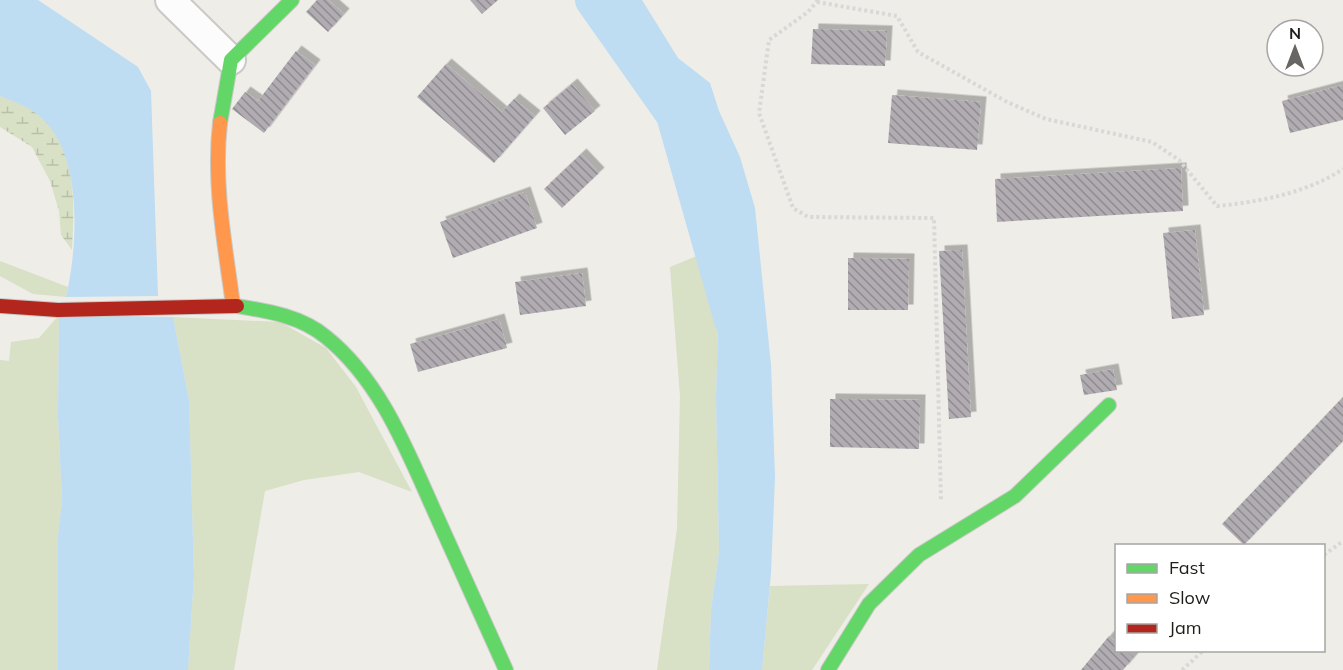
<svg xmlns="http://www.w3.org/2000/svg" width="1343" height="670" font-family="Mulish,sans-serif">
	<defs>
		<pattern id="wetland-marsh" width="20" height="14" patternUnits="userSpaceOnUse" patternTransform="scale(1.5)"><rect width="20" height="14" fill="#d8e0c5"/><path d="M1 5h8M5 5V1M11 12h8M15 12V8" fill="none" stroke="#b9c0a9"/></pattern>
		<pattern id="building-back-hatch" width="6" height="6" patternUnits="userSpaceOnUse" patternTransform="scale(1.5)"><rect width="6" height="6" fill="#b1acb2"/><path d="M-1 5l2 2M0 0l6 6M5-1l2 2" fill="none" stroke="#8f8b90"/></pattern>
		<filter id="shadow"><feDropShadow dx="5.5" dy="-5.5" stdDeviation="0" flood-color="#0004"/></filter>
	</defs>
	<rect width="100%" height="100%" fill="#eeede8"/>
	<g fill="#d8e0c5">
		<polygon points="716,248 719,293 716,398 719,552 711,610 709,670 657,670 677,529 680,396 670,267"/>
		<polygon points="0,261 68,287 66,297 33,294 0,276"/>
		<polygon points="59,315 58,417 62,500 58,536 58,670 0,670 0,360 9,361 11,342 39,338"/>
		<polygon points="173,317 280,322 326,348 356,387 412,492 359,472 304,480 265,491 234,670 188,670 194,576 189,400"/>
		<polygon points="869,584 812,670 762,670 770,586"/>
	</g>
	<path fill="url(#wetland-marsh)" d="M0,96C12,101 28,106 38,114C77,146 75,205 72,250L61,235L59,211L50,181L32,147L0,127Z"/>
	<g fill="#bedcf2">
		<path d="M0,0H38L138,67L151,91L158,296L66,297C78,246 84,149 37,114C27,106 12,101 0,96Z"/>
		<polygon points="598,0 642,0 678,58 710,83 719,111 740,157 755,208 771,365 775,477 771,573 762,670 709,670 711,610 719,552 716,398 719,293 710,194 706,167 653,68 637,49 611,25"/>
		<polygon points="59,315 173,317 189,400 194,576 188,670 58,670 58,536 62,500 58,417"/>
	</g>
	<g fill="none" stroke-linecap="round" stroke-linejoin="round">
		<polyline stroke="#bedcf2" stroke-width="36" points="593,0 674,115 732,320"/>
	</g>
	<g fill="url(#building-back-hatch)" filter="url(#shadow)">
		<polygon points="317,0 328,0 344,14 328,32 306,12"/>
		<polygon points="470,0 498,0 482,14"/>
		<polygon points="813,29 887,31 885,66 811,64"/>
		<polygon points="296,51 315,65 264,133 232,109 245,92 258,101"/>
		<polygon points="446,64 502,112 514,99 535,116 494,163 417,97"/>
		<polygon points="572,84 595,111 565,135 543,108"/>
		<polygon points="1343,85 1343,120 1290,133 1282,101"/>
		<polygon points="892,95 981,102 977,150 888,143"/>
		<polygon points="581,154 599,173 562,208 544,189"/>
		<polygon points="1181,168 1183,211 997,222 995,179"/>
		<polygon points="525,192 537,228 453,258 440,222"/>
		<polygon points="1195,230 1204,315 1172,319 1163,233"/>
		<polygon points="962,250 971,417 949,419 939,251"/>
		<polygon points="848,258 909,259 908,310 848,310"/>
		<polygon points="582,273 586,306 520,315 515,282"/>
		<polygon points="499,319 507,348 418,372 410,344"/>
		<polygon points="1113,369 1117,390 1084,395 1080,375"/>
		<polygon points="1343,397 1343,441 1244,545 1222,524"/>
		<polygon points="830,399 920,400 919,449 830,447"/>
		<polygon points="1109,636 1116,642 1116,650 1126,650 1134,657 1123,670 1081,670"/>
	</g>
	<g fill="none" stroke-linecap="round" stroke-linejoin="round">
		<g stroke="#cac9c5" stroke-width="32">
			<polyline id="street" points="170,0 231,60"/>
		</g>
		<g stroke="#cac9c5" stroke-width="16">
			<g id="fast">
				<polyline points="220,123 231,60 292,0"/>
				<path d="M237,306C267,311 301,316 326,337C382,382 408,453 437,517C460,568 483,619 506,670"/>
				<polyline points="828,670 869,604 919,555 1015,496 1109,405"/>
			</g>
		</g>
		<g stroke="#cac9c5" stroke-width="16">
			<path id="slow" d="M220,123C213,184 225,244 233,305"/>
		</g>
		<g stroke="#cac9c5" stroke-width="16">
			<polyline id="jam" points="0,306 58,310 237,306"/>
		</g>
		<g stroke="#d9d8d6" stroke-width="4" stroke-dasharray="3 3" stroke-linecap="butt">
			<polyline points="818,0 808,12 769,40 759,113 793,208 808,217 934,218 941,501"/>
			<path d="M817,2L897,16L918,52L1007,102L1046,119L1152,142L1179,160L1217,206C1259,202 1307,193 1343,169"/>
			<polyline points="1324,555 1343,541"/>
			<polyline points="1182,670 1204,650"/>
		</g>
		<use href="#street" stroke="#fcfcfc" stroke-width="28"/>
		<use href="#fast" stroke="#63d668" stroke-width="14"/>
		<use href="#slow" stroke="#ff974d" stroke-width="14"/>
		<use href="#jam" stroke="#b3261e" stroke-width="14"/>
	</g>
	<rect x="1115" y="544" width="210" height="108" fill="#ffffff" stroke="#a5a5a3" stroke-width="1.5"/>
	<rect x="1127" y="564" width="30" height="9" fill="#63d668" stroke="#a5a5a3" stroke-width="1.5"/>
	<text x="1169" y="574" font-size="18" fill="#1f1e1a">Fast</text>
	<rect x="1127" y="594" width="30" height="9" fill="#ff974d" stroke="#a5a5a3" stroke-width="1.5"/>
	<text x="1169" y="604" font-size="18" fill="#1f1e1a">Slow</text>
	<rect x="1127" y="624" width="30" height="9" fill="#b3261e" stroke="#a5a5a3" stroke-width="1.5"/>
	<text x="1169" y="634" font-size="18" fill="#1f1e1a">Jam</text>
	<g transform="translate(1295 48)"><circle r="28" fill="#ffffff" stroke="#a5a5a3" stroke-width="1.5"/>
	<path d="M0-4.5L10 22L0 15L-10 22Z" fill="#676662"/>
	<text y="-9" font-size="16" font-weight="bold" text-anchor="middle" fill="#1f1e1a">N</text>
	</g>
</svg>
